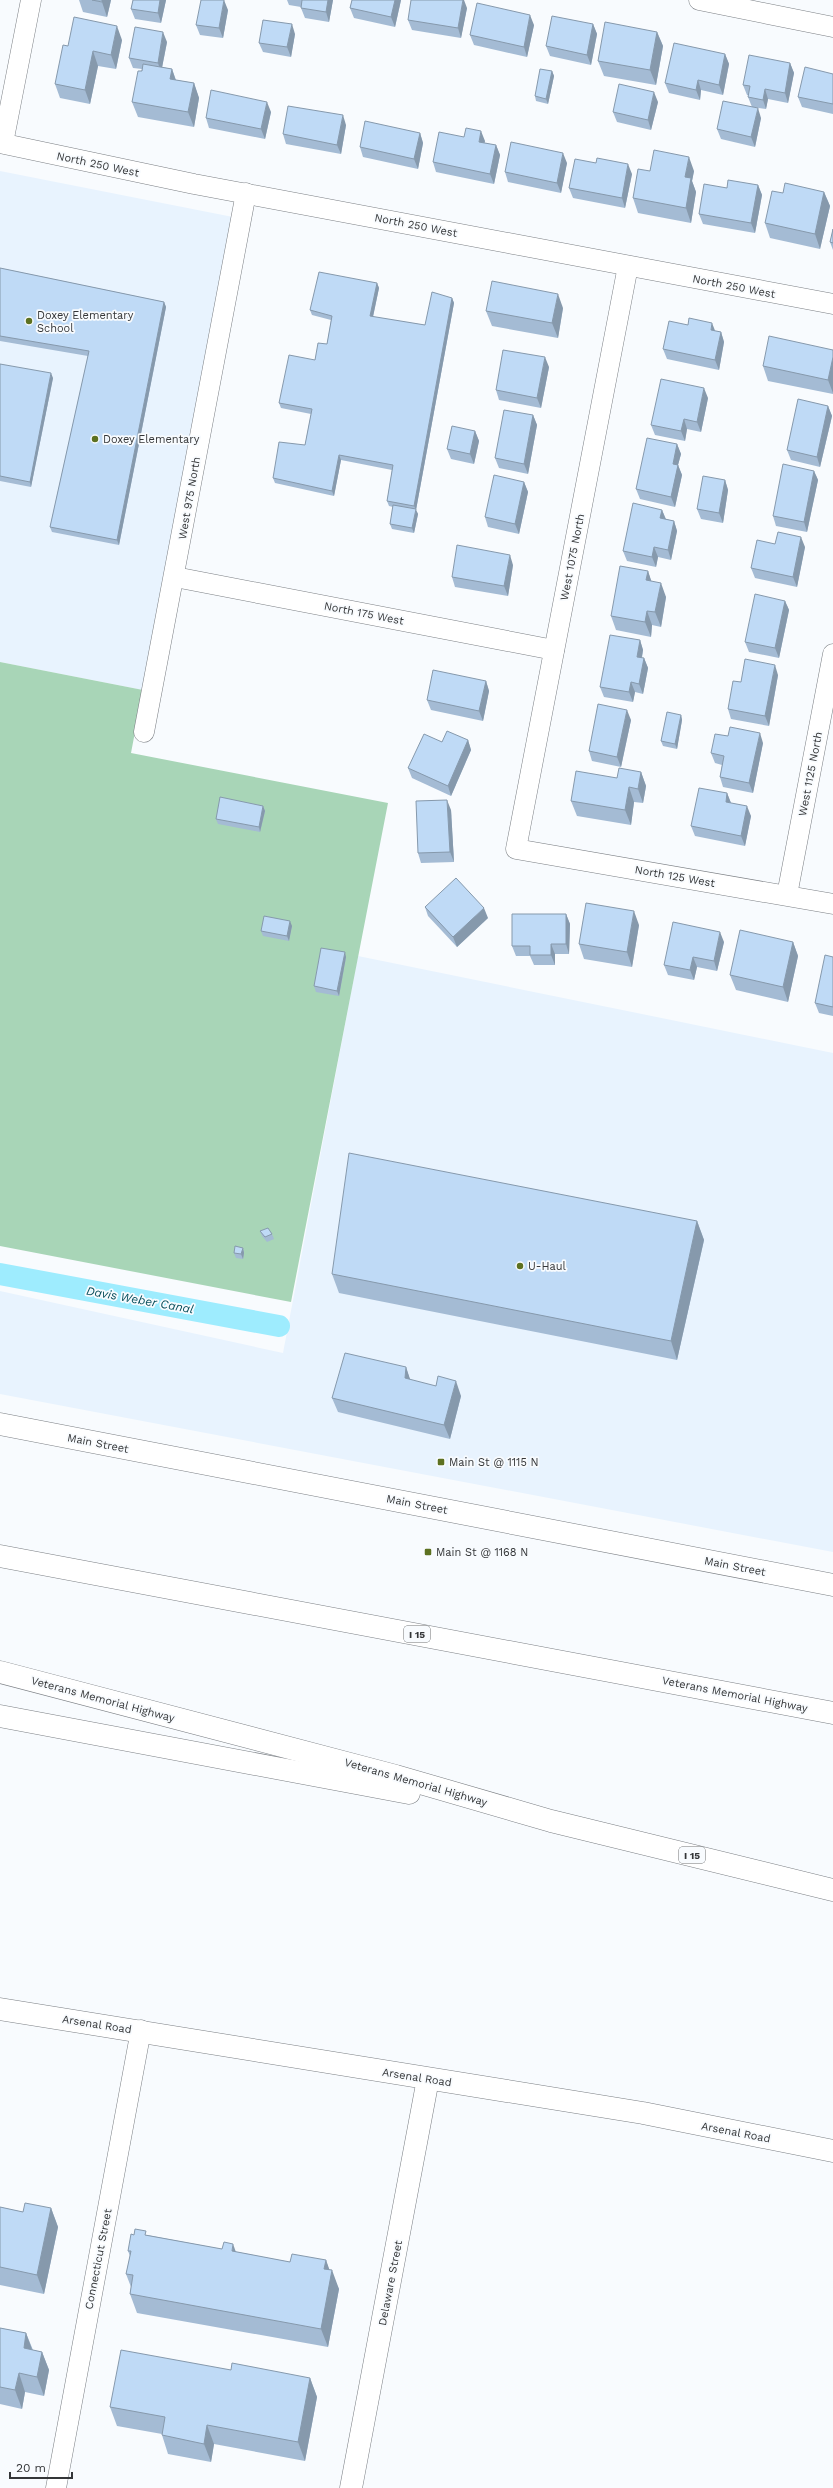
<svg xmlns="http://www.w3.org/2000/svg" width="833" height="2488" font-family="'Work Sans',sans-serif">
	<rect width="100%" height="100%" fill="#f8fbfe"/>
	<g fill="#e8f3fe">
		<polygon points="0,171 233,217 143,690 0,662"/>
		<polygon points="358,956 833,1053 833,1552 0,1394 0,1291 283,1353"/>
	</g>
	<polygon fill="#a8d5b7" points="0,662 143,690 131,753 388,803 291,1302 0,1246"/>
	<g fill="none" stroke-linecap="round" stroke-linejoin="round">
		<polyline stroke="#9eecfe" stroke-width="22" points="0,1274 279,1326"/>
		<g stroke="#7b7f84" stroke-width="21">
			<g id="minor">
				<polyline points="699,0 833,27"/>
				<polyline points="0,143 194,184 833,304"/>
				<polyline points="3,143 31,0"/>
				<polyline points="628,266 516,849 833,904"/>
				<polyline points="175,577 554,650"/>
				<polyline points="144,732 246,193"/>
				<polyline points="787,895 833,654"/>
				<polyline points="56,2488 141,2030"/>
			</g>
		</g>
		<g stroke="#7b7f84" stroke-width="23">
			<g id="tertiary">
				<polyline points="0,2009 643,2113 833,2151"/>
				<polyline points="351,2488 428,2079"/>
			</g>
		</g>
		<g stroke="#7b7f84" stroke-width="23">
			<polyline id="secondary" points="0,1424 833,1585"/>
		</g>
		<g stroke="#7b7f84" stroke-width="23">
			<g id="motorway">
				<polyline points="0,1556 833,1713"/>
				<polyline points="0,1672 396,1776 551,1821 833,1890"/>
				<polyline points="0,1716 409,1793"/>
			</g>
		</g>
		<use href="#minor" stroke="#fff" stroke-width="20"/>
		<use href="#tertiary" stroke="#fff" stroke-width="22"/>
		<use href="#secondary" stroke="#fff" stroke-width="22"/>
		<use href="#motorway" stroke="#fff" stroke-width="22"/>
	</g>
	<g fill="#a4bbd4">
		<polygon points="79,0 111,0 107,17 83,12"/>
		<polygon points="133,0 166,0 161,23 135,19 131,9"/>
		<polygon points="287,0 333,0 329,22 305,18 301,8 301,7 289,5"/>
		<polygon points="352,0 401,0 395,27 354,18 350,8"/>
		<polygon points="467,8 461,38 412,30 408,20"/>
		<polygon points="228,10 223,38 200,35 196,25"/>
		<polygon points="593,24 597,34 591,65 550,56 546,46"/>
		<polygon points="534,25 527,57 474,45 470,35"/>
		<polygon points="657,32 663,46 656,85 604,76 598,61"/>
		<polygon points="295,34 291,57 263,52 259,43"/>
		<polygon points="122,40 116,69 98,66 90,104 60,98 55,84 68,46"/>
		<polygon points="167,42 162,67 172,69 176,80 194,83 199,98 194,127 138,117 132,102 142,69 133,68 129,58"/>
		<polygon points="725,54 729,64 723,95 701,90 700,100 669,93 665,83"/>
		<polygon points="790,63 794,73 788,103 768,99 766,109 752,107 748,97 748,95 747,95 743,85"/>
		<polygon points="552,71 554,76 548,104 536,101 535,96"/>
		<polygon points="833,74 833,114 802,107 798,97"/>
		<polygon points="658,102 651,130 617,122 613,112"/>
		<polygon points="271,112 265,139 209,128 206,118"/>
		<polygon points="761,118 755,147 721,139 717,129"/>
		<polygon points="346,125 341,154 286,144 283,134"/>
		<polygon points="420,133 423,143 418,169 363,157 360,147"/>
		<polygon points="485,141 484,143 496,145 500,155 494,184 436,172 433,162"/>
		<polygon points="567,163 561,193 508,182 505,172"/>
		<polygon points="650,171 694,171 692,181 696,192 691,223 638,213 633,198"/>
		<polygon points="632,174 625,208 573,198 569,188"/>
		<polygon points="758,185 762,195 755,233 703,224 699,214 727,188"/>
		<polygon points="824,192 830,206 820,249 770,238 765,223 783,193"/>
		<polygon points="833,229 833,250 830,242"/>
		<polygon points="0,268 164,302 166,307 119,545 52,532 50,527 88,356 0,341"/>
		<polygon points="377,283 379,288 373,317 425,325 452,298 454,303 416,510 418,514 414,533 392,529 390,524 393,507 389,506 387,501 392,470 341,460 334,496 275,483 273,478 305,445 311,414 281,408 279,403 315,360 327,344 331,320 312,315 310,310"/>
		<polygon points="563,308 558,338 492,326 486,311"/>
		<polygon points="715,331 721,332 724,342 719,370 667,359 663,349"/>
		<polygon points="833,350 833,394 768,381 763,366"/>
		<polygon points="0,364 53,378 31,487 0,481"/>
		<polygon points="549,367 541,408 499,400 496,390"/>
		<polygon points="708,398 701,432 687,429 685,441 655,435 651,425"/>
		<polygon points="828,406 832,416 820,467 791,460 787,450"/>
		<polygon points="533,415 537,425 528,474 499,468 495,458"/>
		<polygon points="475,431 479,441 474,464 451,459 447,449"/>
		<polygon points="677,444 681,454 678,465 682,475 675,507 640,499 636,489"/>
		<polygon points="814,471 818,480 807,532 776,526 773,516"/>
		<polygon points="725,480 728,490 723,523 701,519 697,509"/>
		<polygon points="524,482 528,492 519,534 488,527 485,517"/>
		<polygon points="662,510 666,519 674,521 677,531 671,560 658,557 656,567 627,561 623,551"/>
		<polygon points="775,544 805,547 797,587 755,578 751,568"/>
		<polygon points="513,565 508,596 455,587 452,577"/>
		<polygon points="648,571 651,581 666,597 661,627 652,625 651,637 616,630 611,616"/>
		<polygon points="785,601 789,610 779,658 749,652 745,642"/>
		<polygon points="640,640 643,650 642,658 644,658 648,668 643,694 635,692 633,702 604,697 600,687"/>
		<polygon points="778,675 769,726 731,719 728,709 741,682"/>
		<polygon points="486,681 489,691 483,721 431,710 427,700"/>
		<polygon points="681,715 682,720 677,749 663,746 661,741"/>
		<polygon points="631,720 621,767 592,761 589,751"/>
		<polygon points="468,740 471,750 451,796 412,778 408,768 442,742"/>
		<polygon points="763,743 753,793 723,787 720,777 722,765 715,763 711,753"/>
		<polygon points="641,772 646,786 643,803 634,802 631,825 577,816 571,801 617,778"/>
		<polygon points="727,793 731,803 751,816 745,846 695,836 691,826"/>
		<polygon points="263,806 265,811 260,832 218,824 216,819"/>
		<polygon points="451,810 454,862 421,863 418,853"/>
		<polygon points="425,907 488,918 457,947 428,916"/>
		<polygon points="566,914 570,924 569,954 555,954 555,965 534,965 530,956 516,956 512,946"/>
		<polygon points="639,925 632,967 584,959 579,944"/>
		<polygon points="292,926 289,941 263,936 261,931"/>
		<polygon points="724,942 717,971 697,967 694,980 668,975 664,965"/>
		<polygon points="793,942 798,956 788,1002 736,990 730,975"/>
		<polygon points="346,957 339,996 316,992 314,986"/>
		<polygon points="833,957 833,1016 819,1013 815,1003"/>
		<polygon points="697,1221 704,1240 677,1360 339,1293 332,1274"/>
		<polygon points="260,1231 272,1234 274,1239 267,1242 262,1236"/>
		<polygon points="243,1248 244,1253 243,1259 236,1258 234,1253"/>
		<polygon points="406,1367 410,1380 461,1396 450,1439 338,1412 332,1398"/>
		<polygon points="0,2207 23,2212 51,2208 58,2227 44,2294 0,2285"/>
		<polygon points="134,2235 147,2235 290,2262 326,2260 329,2270 339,2289 328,2347 137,2313 130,2294 131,2287 126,2274 130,2256 128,2251"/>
		<polygon points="0,2328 26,2333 33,2350 42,2352 49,2370 44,2396 25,2392 22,2409 0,2404"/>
		<polygon points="231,2370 310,2378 317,2397 305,2461 214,2444 211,2462 168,2454 162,2435 162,2434 117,2426 110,2407"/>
	</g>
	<g fill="#8699ac">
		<polygon points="102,0 111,0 107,17 102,2"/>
		<polygon points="160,0 166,0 161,23 158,13"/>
		<polygon points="224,0 228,10 223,38 219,28"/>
		<polygon points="328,0 333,0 329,22 326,12"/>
		<polygon points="395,0 401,0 395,27 391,17"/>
		<polygon points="463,0 464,0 467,8 461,38 458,28"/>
		<polygon points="530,15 534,25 527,57 524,47"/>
		<polygon points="292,24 295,34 291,57 287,47"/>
		<polygon points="593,24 597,34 591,65 587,55"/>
		<polygon points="117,26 122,40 116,69 111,55"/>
		<polygon points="163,32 167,42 161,73 158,63"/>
		<polygon points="657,32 663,46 656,85 650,70"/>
		<polygon points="93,51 98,66 90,104 85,90"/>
		<polygon points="725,54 729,64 723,95 719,85"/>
		<polygon points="790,63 794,73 788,103 785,93"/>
		<polygon points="172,69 177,84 170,79"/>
		<polygon points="552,71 554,76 548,104 546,99"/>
		<polygon points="698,80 701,90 700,100 696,90"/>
		<polygon points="194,83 199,98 194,127 188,112"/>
		<polygon points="765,89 768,99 766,109 763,100"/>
		<polygon points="654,92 658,102 651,130 648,120"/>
		<polygon points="267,102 271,112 265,139 261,129"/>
		<polygon points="758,108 761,118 755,147 751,137"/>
		<polygon points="343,115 346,125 341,154 337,145"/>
		<polygon points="481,131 485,141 482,152 479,142"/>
		<polygon points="420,133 423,143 418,169 414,159"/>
		<polygon points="496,145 500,155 494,184 490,174"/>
		<polygon points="563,153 567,163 561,193 557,183"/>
		<polygon points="689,157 694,171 692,181 696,192 691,223 686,208 685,177"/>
		<polygon points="628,164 632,174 625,208 622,198"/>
		<polygon points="758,185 762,195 755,233 751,223"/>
		<polygon points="824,192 830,206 820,249 815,234"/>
		<polygon points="377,283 379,288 372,321 370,316"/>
		<polygon points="558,294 563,308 558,338 552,323"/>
		<polygon points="452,298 454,303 416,510 418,514 414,533 412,528 416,510 414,506"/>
		<polygon points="164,302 166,307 119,545 117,540"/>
		<polygon points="712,323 716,333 711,330"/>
		<polygon points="721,332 724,342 719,370 715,360"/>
		<polygon points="545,357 549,367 541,408 537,398"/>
		<polygon points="833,357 833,393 828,380"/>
		<polygon points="51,373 53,378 31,487 30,482"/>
		<polygon points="704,388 708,398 701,432 697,422"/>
		<polygon points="828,406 832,416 820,467 817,457"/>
		<polygon points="533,415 537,425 528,474 524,464"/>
		<polygon points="684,419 687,429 685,441 681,431"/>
		<polygon points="475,431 479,441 474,464 470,454"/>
		<polygon points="677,444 681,454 678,465 682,475 675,507 671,497 673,464"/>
		<polygon points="339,455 341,460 334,496 332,491"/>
		<polygon points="814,471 818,480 807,532 804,522"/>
		<polygon points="725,480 728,490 723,523 719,513"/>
		<polygon points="524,482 528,492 519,534 515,524"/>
		<polygon points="662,510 666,520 660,518"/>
		<polygon points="674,521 677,531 671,560 668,550"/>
		<polygon points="801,537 805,547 797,587 793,577"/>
		<polygon points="654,547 658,557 656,567 652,557"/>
		<polygon points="510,555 513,565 508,596 504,586"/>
		<polygon points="648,571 653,586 646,580"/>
		<polygon points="661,583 666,597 661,627 655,612"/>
		<polygon points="785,601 789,610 779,658 775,648"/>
		<polygon points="647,611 652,625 651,637 645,622"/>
		<polygon points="640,640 643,650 640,667 637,657"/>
		<polygon points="644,658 648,668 643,694 639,684"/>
		<polygon points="775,665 778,675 769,726 765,716"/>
		<polygon points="486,681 489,691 483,721 479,711"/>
		<polygon points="631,682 635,692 633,702 629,692"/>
		<polygon points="627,710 631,720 621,767 617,757"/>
		<polygon points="681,715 682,720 677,749 675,744"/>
		<polygon points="760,733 763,743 753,793 749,783"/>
		<polygon points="468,740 471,750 451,796 448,786"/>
		<polygon points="641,772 646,786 643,803 638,789"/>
		<polygon points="629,787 634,802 631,825 625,810"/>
		<polygon points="727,793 731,803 726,802"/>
		<polygon points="447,800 451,810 454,862 450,852"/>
		<polygon points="263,806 265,811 260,832 259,827"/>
		<polygon points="747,806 751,816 745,846 741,836"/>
		<polygon points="484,908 488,918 457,947 453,937"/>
		<polygon points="634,911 639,925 632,967 627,952"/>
		<polygon points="566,914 570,924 569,954 566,944"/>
		<polygon points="290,921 292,926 289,941 287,936"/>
		<polygon points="720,932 724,942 717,971 714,961"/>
		<polygon points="793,942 798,956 788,1002 783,987"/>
		<polygon points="551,944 555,954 555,965 551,955"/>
		<polygon points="345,952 346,957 339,996 337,991"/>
		<polygon points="693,957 697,967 694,980 690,970"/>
		<polygon points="697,1221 704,1240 677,1360 671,1341"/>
		<polygon points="243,1248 244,1253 243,1259 241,1254"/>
		<polygon points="406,1367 411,1382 405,1378"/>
		<polygon points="456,1381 461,1396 450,1439 444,1425"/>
		<polygon points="51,2208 58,2227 44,2294 37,2275"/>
		<polygon points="233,2244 240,2263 232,2251"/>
		<polygon points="326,2260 331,2274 332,2270 339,2289 328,2347 321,2329 324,2269"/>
		<polygon points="26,2333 33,2352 24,2348"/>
		<polygon points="42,2352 49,2370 44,2396 37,2377"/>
		<polygon points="19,2373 25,2392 22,2409 15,2390"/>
		<polygon points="310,2378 317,2397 305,2461 298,2442"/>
		<polygon points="207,2425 214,2444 211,2462 204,2444"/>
	</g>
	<g fill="#bfdaf6" stroke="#8699ac">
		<polygon points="92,0 102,0 102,2"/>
		<polygon points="133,0 160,0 158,13 131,9"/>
		<polygon points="201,0 224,0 219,28 196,25"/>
		<polygon points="302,0 328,0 326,12 301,8"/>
		<polygon points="352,0 395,0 391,17 350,8"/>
		<polygon points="411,0 463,0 458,28 408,20"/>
		<polygon points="477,3 530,15 524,47 470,35"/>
		<polygon points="552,16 593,24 587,55 546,46"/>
		<polygon points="74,17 117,26 111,55 93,51 85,90 55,84 63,45 68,46"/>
		<polygon points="263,20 292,24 287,47 259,43"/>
		<polygon points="605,22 657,32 650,70 598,61"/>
		<polygon points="135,27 163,32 158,63 129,58"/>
		<polygon points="674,43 725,54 719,85 698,80 696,90 665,83"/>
		<polygon points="749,55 790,63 785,93 765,89 763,100 748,97 750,86 743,85"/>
		<polygon points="143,64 172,69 170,79 194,83 188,112 132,102 138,71 142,71"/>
		<polygon points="805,67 833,74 833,104 798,97"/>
		<polygon points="540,69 552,71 546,99 535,96"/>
		<polygon points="619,84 654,92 648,120 613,112"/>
		<polygon points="211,90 267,102 261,129 206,118"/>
		<polygon points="723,101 758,108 751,137 717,129"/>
		<polygon points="288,106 343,115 337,145 283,134"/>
		<polygon points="365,121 420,133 414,159 360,147"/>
		<polygon points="466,128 481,131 479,142 496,145 490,174 433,162 439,132 464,137"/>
		<polygon points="511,142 563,153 557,183 505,172"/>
		<polygon points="654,150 689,157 685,177 691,178 686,208 633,198 638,169 650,171"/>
		<polygon points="597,158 628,164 622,198 569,188 575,159 596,163"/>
		<polygon points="728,180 758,185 751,223 699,214 704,184 727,188"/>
		<polygon points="785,183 824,192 815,234 765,223 772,191 783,193"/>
		<polygon points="833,229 833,243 830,242"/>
		<polygon points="0,268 164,302 117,540 50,527 89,351 0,336"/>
		<polygon points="319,272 377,283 370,316 425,325 432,292 452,298 414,506 387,501 393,465 339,455 332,491 273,478 279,442 305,445 312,409 279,403 289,355 315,360 318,343 327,344 332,316 310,310"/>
		<polygon points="492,281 558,294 552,323 486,311"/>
		<polygon points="689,318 712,323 711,330 721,332 715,360 663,349 669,321 688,325"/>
		<polygon points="769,336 833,350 833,357 828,380 763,366"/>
		<polygon points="503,350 545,357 537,398 496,390"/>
		<polygon points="0,364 51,373 30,482 0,476"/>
		<polygon points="661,379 704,388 697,422 684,419 681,431 651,425"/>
		<polygon points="798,399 828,406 817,457 787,450"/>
		<polygon points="504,410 533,415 524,464 495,458"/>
		<polygon points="452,426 475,431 470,454 447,449"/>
		<polygon points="647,438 677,444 673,464 678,465 671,497 636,489"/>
		<polygon points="783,464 814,471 804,522 773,516"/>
		<polygon points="494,475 524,482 515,524 485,517"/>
		<polygon points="703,476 725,480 719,513 697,509"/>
		<polygon points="633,503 662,510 660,518 674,521 668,550 654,547 652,557 623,551"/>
		<polygon points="393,505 416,509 412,528 390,524"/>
		<polygon points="778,532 801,537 793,577 751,568 757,540 775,544"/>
		<polygon points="457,545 510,555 504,586 452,577"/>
		<polygon points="620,566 648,571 646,580 661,583 655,612 647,611 645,622 611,616"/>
		<polygon points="755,594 785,601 775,648 745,642"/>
		<polygon points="610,635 640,640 637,657 644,658 639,684 631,682 629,692 600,687"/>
		<polygon points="745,659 775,665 765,716 728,709 733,681 741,682"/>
		<polygon points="433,670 486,681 479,711 427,700"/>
		<polygon points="598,704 627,710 617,757 589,751"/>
		<polygon points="667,712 681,715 675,744 661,741"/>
		<polygon points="730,727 760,733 749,783 720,777 724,756 711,753 715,734 728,736"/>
		<polygon points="447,731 468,740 448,786 408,768 424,734 442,742"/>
		<polygon points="619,768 641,772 638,789 629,787 625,810 571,801 576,771 617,778"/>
		<polygon points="699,788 727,793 726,802 747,806 741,836 691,826"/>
		<polygon points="220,797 263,806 259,827 216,819"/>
		<polygon points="447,800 450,852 418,853 416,801"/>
		<polygon points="456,878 484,908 453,937 425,907"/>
		<polygon points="586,903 634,911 627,952 579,944"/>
		<polygon points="512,914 566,914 566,944 551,944 551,955 530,955 530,946 512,946"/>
		<polygon points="264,916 290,921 287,936 261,931"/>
		<polygon points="673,922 720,932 714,961 693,957 690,970 664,965"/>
		<polygon points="740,930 793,942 783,987 730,975"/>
		<polygon points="321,948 345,952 337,991 314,986"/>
		<polygon points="825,955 833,957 833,1007 815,1003"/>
		<polygon points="349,1153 697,1221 671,1341 332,1274"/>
		<polygon points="268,1228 272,1234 265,1237 260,1231"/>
		<polygon points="235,1246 243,1248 241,1254 234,1253"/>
		<polygon points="345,1353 406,1367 405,1378 436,1386 438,1376 456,1381 444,1425 332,1398"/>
		<polygon points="25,2203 51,2208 37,2275 0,2267 0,2207 23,2212"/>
		<polygon points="135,2229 146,2231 145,2235 222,2249 224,2242 233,2244 232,2251 290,2262 292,2254 326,2260 324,2269 332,2270 321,2329 130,2294 133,2275 126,2274 131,2251 128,2251 131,2234 134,2235"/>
		<polygon points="0,2328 26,2333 24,2348 42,2352 37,2377 19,2373 15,2390 0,2387"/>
		<polygon points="121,2350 231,2370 232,2363 310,2378 298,2442 207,2425 204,2444 162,2435 165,2417 110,2407"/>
	</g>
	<g fill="#5d7121" stroke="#f8fbfe" stroke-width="1.5">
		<circle cx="29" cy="321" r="4"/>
		<circle cx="95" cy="439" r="4"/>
		<circle cx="520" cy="1266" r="4"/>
		<rect x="437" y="1458" width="8" height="8" rx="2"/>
		<rect x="424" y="1548" width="8" height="8" rx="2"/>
	</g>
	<g text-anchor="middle" stroke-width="3.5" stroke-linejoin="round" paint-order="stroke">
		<g fill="#f8fbfe" stroke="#6f7173" stroke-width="1">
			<rect x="404" y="1626" width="26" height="16" rx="3"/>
			<rect x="679" y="1847" width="26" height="16" rx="3"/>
		</g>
		<g font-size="10" font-weight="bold" fill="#343638">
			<text x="417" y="1638">I 15</text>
			<text x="692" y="1859">I 15</text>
		</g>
		<g font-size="11" fill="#343638" stroke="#f8fbfe">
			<text transform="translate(98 164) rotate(12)" y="4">North 250 West</text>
			<text transform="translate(416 225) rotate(11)" y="4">North 250 West</text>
			<text transform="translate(734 286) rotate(11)" y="4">North 250 West</text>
			<text transform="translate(189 498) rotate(-80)" y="4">West 975 North</text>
			<text transform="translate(572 557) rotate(-79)" y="4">West 1075 North</text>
			<text transform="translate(364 613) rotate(11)" y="4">North 175 West</text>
			<text transform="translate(810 774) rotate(-79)" y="4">West 1125 North</text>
			<text transform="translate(675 876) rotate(10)" y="4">North 125 West</text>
			<text transform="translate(98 1443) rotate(11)" y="4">Main Street</text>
			<text transform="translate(417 1504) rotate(11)" y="4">Main Street</text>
			<text transform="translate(735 1566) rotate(11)" y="4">Main Street</text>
			<text transform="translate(735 1694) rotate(11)" y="4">Veterans Memorial Highway</text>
			<text transform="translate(103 1699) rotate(15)" y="4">Veterans Memorial Highway</text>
			<text transform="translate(416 1782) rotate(16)" y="4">Veterans Memorial Highway</text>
			<text transform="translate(97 2024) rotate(9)" y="4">Arsenal Road</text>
			<text transform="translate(417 2077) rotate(9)" y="4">Arsenal Road</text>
			<text transform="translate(736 2132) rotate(11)" y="4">Arsenal Road</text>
			<text transform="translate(98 2259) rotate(-79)" y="4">Connecticut Street</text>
			<text transform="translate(390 2283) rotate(-79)" y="4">Delaware Street</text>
		</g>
		<g font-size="11" fill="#343638" stroke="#f8fbfe" text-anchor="start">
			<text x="37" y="319">Doxey Elementary<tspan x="37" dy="13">School</tspan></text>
			<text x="103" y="443">Doxey Elementary</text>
			<text x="528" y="1270">U-Haul</text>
			<text x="449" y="1466">Main St @ 1115 N</text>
			<text x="436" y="1556">Main St @ 1168 N</text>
		</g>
		<g font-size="12" font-style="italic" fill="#054d5a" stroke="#f8fbfe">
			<text transform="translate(140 1300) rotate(10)" y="4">Davis Weber Canal</text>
		</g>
	</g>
	<path d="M10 2472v6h62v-6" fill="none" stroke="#343638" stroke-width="2"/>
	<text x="16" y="2472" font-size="12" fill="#343638" stroke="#f8fbfe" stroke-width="3" paint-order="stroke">20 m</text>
</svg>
